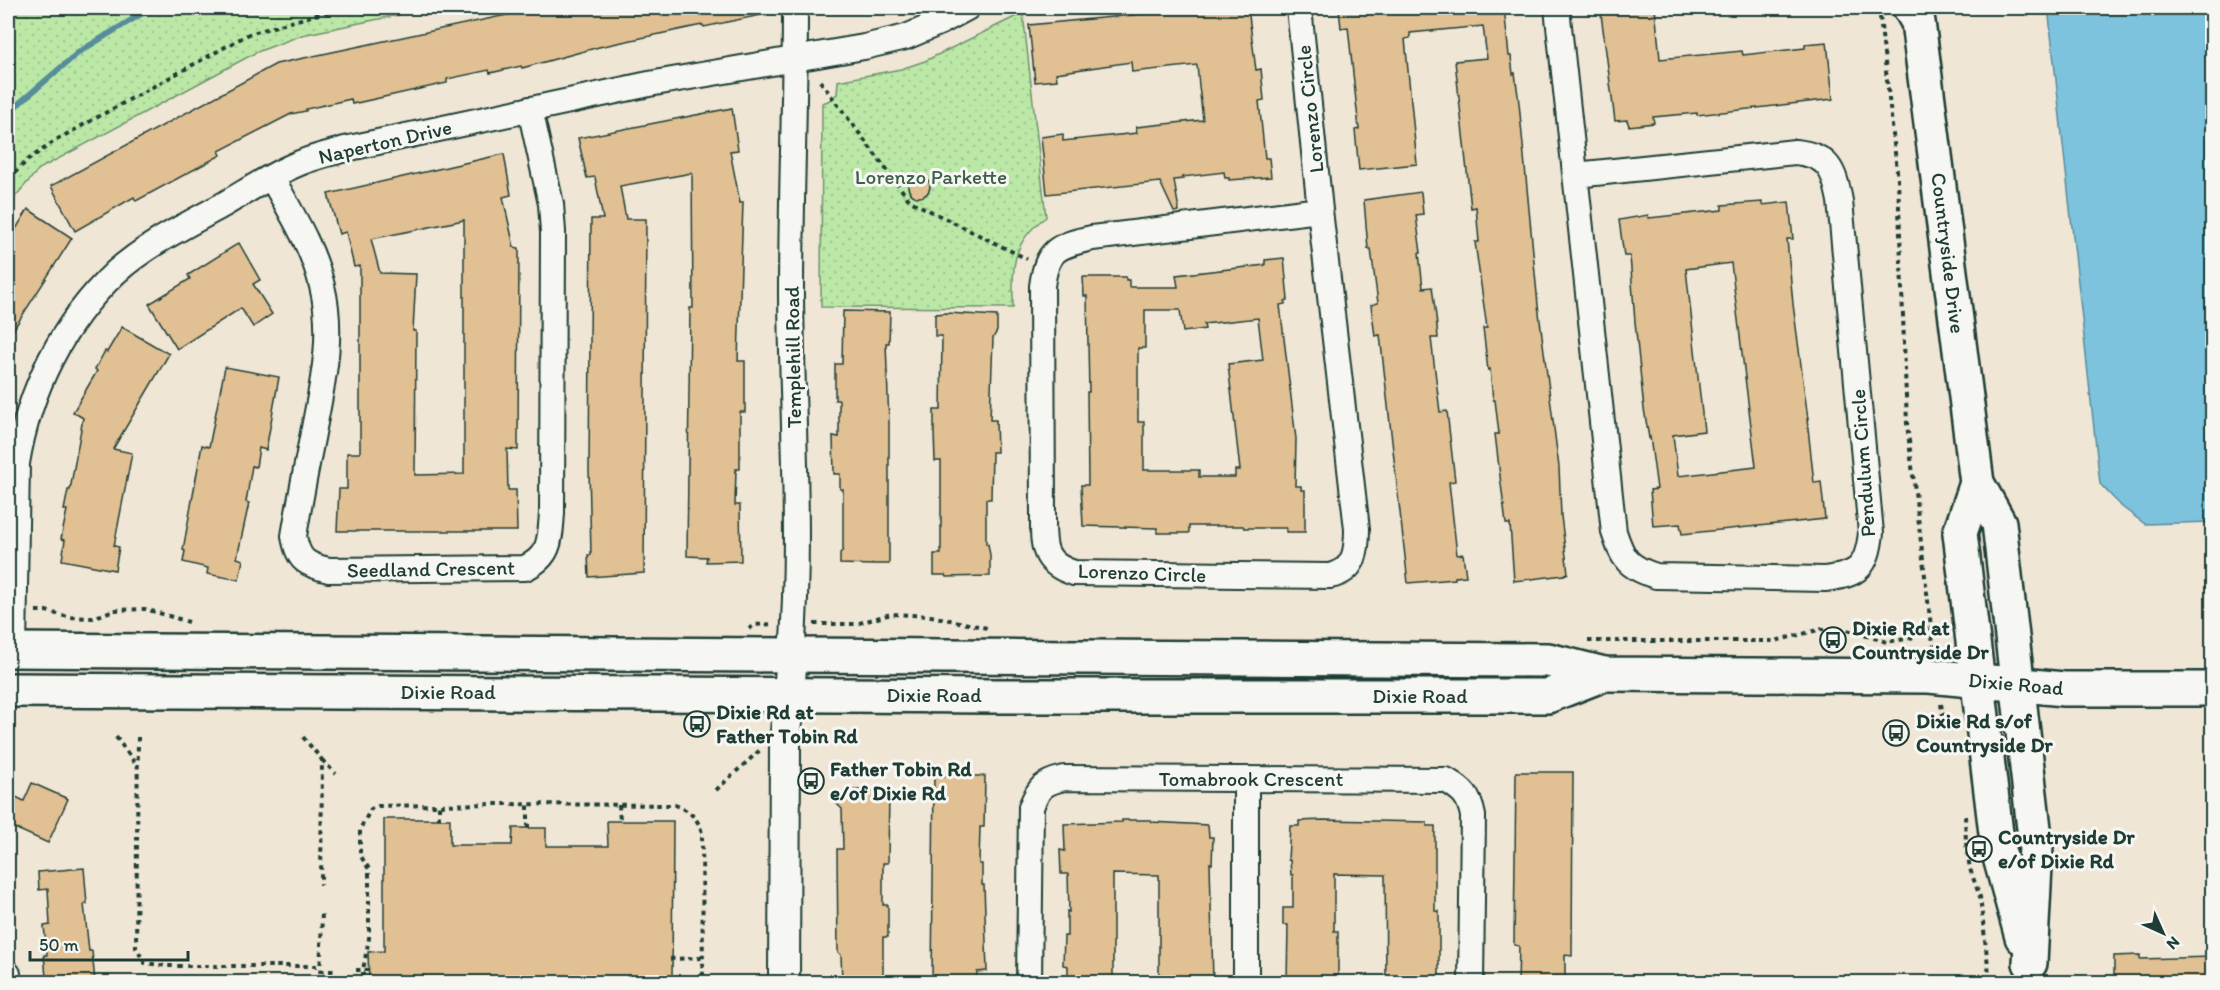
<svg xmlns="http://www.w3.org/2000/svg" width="2220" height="990" font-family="Itim,sans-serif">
	<defs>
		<pattern id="park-dots" width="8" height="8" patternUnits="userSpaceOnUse" patternTransform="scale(1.5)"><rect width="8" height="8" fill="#bbe8a6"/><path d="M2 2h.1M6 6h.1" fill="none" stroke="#a0c890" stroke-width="1.8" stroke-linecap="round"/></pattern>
	</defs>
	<rect width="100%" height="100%" fill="#f0e6d6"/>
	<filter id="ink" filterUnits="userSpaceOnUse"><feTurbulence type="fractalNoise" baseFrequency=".0167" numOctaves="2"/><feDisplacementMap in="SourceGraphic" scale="12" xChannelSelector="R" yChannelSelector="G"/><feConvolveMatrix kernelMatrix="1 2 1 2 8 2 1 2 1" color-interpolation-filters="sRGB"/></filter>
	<g filter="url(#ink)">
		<g fill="url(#park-dots)" stroke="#6d926d" stroke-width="1.5">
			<polygon points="8,8 432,8 302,35 257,52 39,169 8,205"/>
			<path d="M1023,13L1046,217C1010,243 1013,268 1013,308L821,307L822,103L828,101L837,94L838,81L901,69L925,61Z"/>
		</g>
		<polygon fill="#7dc3de" stroke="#578d9a" stroke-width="1.5" points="2051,8 2212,8 2212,522 2145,524 2122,507 2100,484 2049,16"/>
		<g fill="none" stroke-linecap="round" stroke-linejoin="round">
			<polyline stroke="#578d9a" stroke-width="6" points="8,110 16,106 79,52 151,8"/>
		</g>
		<g fill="#e1c093" stroke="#1f3d34" stroke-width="1.5" fill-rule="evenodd">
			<polygon points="524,8 760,8 761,15 704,27 703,25 697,26 599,47 522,68 521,66 490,73 489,70 447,79 447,83 352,104 351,99 306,109 306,111 291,114 219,151 221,155 136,201 134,197 75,231 51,186 276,64 525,11"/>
			<polygon points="1185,8 1248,8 1256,70 1261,69 1264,100 1259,101 1265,158 1269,158 1271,177 1229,180 1229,178 1225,178 1224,172 1182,177 1183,179 1174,180 1179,211 1174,212 1160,182 1047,194 1041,137 1063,134 1063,141 1137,133 1136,127 1203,120 1199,86 1197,65 1132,72 1131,62 1056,73 1057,80 1035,82 1029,25 1133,15"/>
			<polygon points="1339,8 1504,8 1509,56 1511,56 1513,74 1515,73 1519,103 1538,305 1559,467 1561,516 1568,573 1564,575 1514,581 1510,524 1506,524 1500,476 1495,434 1499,434 1495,400 1493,400 1490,369 1488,370 1483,328 1487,328 1475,242 1479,242 1476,207 1471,208 1455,61 1487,58 1483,26 1410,33 1410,38 1405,39 1417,164 1359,170 1355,130 1359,129 1348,27 1341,28"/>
			<polygon points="1604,8 1655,8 1660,59 1742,51 1743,55 1805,48 1805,44 1827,42 1833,99 1697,115 1697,113 1653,117 1654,123 1629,126 1627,120 1615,121 1601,14 1605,13"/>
			<polygon points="732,108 738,150 730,151 740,203 743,202 738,361 745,361 745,412 740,412 740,469 736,469 735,505 740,505 741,561 706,562 707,557 687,556 690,308 693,308 692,173 620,186 626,219 646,219 644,573 589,577 588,555 591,555 589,468 591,219 603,219 595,177 587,178 586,174 578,138"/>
			<path d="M504,154L511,195L503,197L514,247L519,248L518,450L507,449L508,490H516L517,531H337L339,489H347V453H360V266L354,267L346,232L339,234L328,194ZM464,220V474L415,475L416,331H413L416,274L380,273L371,239Z"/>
			<circle cx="919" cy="186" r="11"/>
			<polygon points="1421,192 1423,214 1416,215 1421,253 1419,253 1423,288 1432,287 1436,316 1438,338 1431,338 1440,412 1447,411 1455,481 1449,482 1457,555 1463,554 1466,576 1455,577 1455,579 1408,583 1380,335 1375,336 1371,305 1378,303 1373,265 1371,249 1368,249 1364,200"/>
			<path d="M1762,202V205L1789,202L1793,239H1787L1793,304L1808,419H1807L1814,483L1821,482L1825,519L1682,534L1680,524L1653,526L1650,490L1657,489L1650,437L1649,438L1644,409L1635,322L1630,256H1624L1619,220L1648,215L1649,218L1722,210V205ZM1731,263L1756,467L1678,476L1673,435L1704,431L1686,269Z"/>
			<polygon points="28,209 72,238 8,338 8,242"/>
			<polygon points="239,243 260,280 253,284 272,314 253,327 241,308 177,349 149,304 190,279 188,275"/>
			<path d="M1284,258L1288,300L1285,301V304L1280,305L1296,439L1295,486H1301V490H1305V532H1286V528H1244L1243,526H1189V533H1157V528L1083,526L1081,485H1088L1087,392H1089L1087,296H1084L1083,277H1126V280H1129V287H1178L1176,275L1265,265V260ZM1145,310H1180L1183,332L1205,329L1204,324L1258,318L1263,360L1228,364L1240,470H1235V477H1199V470H1144V422H1138V348H1145Z"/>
			<polygon points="843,311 890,312 889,343 886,343 889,423 889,564 873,564 873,565 840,564 840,553 843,550 843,489 840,489 840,474 834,474 833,436 839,437 839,400 835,400 835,364 842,364"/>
			<polygon points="947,313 997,316 997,331 993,338 990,420 996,420 997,452 992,452 991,499 986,499 986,544 988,544 990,555 990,576 946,577 945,575 934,575 934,554 941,554 941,461 935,461 934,432 934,410 941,410 942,336 935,336 935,314"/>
			<polygon points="122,327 169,354 113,449 132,453 114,546 119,547 115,570 62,560 65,540 61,539 67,510 64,510 68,490 70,490 83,418 73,412 97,371 95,369 105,351 107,352"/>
			<polygon points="225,367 279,377 266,450 259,448 256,467 252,466 246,502 249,503 237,558 243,560 239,580 207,574 208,568 183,562 185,551 183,550 202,445 209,447"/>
			<polygon points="1516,772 1573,772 1572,956 1565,955 1565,982 1518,982 1519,946 1514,945"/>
			<polygon points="934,776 985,776 984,827 980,827 979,864 982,864 982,885 984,885 987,971 977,972 976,982 932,982"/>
			<polygon points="32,783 68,799 48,843 8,825 8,793 24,801"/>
			<polygon points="854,790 889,791 888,863 883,863 883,905 888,905 888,937 883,937 883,982 842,982 841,955 838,952 837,849 843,849 842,809 835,802 842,797 842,793 854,793"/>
			<polygon points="384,819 450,819 450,845 512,845 513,828 546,828 546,846 608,846 607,821 673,821 672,982 369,982 368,952 384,951"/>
			<polygon points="1122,820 1151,820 1151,822 1208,825 1209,837 1213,837 1212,864 1210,863 1213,982 1159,982 1159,875 1113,874 1113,982 1068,982 1068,966 1063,965 1064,936 1067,936 1067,911 1069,912 1068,874 1061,874 1060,850 1065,851 1064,824 1122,822"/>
			<polygon points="1323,820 1427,822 1427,826 1435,826 1435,911 1439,911 1439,982 1386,982 1385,875 1334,874 1334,931 1338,931 1338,982 1287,982 1288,925 1283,925 1283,908 1293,908 1293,875 1291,875 1290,860 1288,860 1290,826 1299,826 1299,821"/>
			<polygon points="84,868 87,904 84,904 89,951 92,951 95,982 56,982 56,976 46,977 44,955 47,955 44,926 50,925 48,889 39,890 38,872"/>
			<polygon points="2140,955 2140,959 2212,957 2212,982 2114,982 2114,956"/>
		</g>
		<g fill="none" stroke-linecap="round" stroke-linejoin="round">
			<g stroke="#1f3d34" stroke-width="28">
				<g id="minor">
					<path d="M1299,8L1320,210L1357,529C1357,551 1355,571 1330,576L1074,573C1041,563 1043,544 1043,515L1042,286C1047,249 1057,246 1092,238L1320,210"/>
					<path d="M1557,8L1614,532C1623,559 1627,567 1656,576L1825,579C1859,575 1867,567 1871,533L1840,201C1834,170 1829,155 1795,152L1576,175"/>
					<path d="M272,178C291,213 313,247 322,286C334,334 323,381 314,428C307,464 300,500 294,536C298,561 307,565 329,570L525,568C551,556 550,539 552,513L553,232L551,204L530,109"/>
					<path d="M14,650L17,463C29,390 62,323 116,272C146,245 185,226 221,206C247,191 277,171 305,161C318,156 332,153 345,149L649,84L864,47L906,37L941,22L967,8"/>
					<path d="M792,655C801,535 792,415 791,295C791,199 795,103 795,8"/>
					<polyline points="8,974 8,982"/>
					<path d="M1029,982L1031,807C1039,787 1043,783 1064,778L1446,780C1464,791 1469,796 1473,816L1471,982"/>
					<polyline points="1246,982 1246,779"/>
				</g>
			</g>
			<g stroke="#1f3d34" stroke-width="34">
				<polyline id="tertiary" points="784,982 785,745 792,655"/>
			</g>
			<g stroke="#1f3d34" stroke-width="38">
				<g id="secondary">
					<polyline points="1910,8 1918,22 1977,483 1999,523 2036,846 2030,963"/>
					<polyline points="1977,483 1960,533 1998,850 2022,937"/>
					<polyline points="8,650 1548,660 1604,674 1929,676 2064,689 2212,689"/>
					<polyline points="8,690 994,696 1548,696 1604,674"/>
				</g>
			</g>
			<g stroke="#1f3d34" stroke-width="4" stroke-dasharray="4.5 4.5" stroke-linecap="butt">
				<polyline points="1879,8 1898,180 1907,424 1934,652"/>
				<polyline points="820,81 910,201 1027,259"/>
				<polyline points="8,179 28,160 56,140 249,34 318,14 349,8"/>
				<polyline points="36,611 46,611 68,617 93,618 114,610 145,609 189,622"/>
				<polyline points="814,624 856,624 891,614 931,616 987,628"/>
				<polyline points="749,629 754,625 773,624"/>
				<polyline points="1588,641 1775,641 1822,629 1847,630 1887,642 1911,638 1930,625"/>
				<polyline points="1941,704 1944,722 1957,732"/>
				<polyline points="116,737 137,766"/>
				<polyline points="138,737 136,948 145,963 167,966 321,966"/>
				<polyline points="303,737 322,760 321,885"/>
				<polyline points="322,760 336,774"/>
				<polyline points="716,790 760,750"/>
				<polyline points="619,805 620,821"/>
				<polyline points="1965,816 1966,843 1970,869 1980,897 1990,982"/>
				<polyline points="439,819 439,805"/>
				<polyline points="528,828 528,804"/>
				<polyline points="670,959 703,958"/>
				<polyline points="356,970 363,970 363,982"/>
				<path d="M369,970H363L369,938V869L360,855V829L371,809L378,806L493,804L675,805C690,811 698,818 702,833L703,982"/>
				<polyline points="320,971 336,971"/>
				<polyline points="320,982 322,911"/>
			</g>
			<use href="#minor" stroke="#f6f6f2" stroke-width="24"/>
			<use href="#tertiary" stroke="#f6f6f2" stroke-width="30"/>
			<use href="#secondary" stroke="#f6f6f2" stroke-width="33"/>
		</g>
	</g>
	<defs>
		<g id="bus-ring" transform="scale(1.35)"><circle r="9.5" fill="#f6f6f2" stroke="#1f3d34" stroke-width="1.5"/><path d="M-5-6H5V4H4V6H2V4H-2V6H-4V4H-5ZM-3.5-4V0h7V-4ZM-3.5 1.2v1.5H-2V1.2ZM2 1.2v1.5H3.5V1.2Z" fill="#1f3d34"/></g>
	</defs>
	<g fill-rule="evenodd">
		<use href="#bus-ring" x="1833" y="640"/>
		<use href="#bus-ring" x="697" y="724"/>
		<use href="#bus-ring" x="1896" y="733"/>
		<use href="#bus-ring" x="811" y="781"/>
		<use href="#bus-ring" x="1979" y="849"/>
	</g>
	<g text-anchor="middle" stroke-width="6" stroke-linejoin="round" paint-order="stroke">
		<g font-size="21" fill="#1f3d34" stroke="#f6f6f2">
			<text transform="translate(1310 109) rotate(-96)" y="7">Lorenzo Circle</text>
			<text transform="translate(385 142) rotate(-13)" y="7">Naperton Drive</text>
			<text transform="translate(1948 253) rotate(83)" y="7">Countryside Drive</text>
			<text transform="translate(793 357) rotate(-91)" y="7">Templehill Road</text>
			<text transform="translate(1863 463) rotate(-94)" y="7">Pendulum Circle</text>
			<text transform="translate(431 569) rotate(-1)" y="7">Seedland Crescent</text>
			<text transform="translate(1142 573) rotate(2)" y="7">Lorenzo Circle</text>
			<text transform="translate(2016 684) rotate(5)" y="7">Dixie Road</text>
			<text x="448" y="699">Dixie Road</text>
			<text x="934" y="702">Dixie Road</text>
			<text x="1420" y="703">Dixie Road</text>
			<text x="1251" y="786">Tomabrook Crescent</text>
		</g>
		<g font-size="21" fill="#3e5f4b" stroke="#f6f6f2">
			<text x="931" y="184">Lorenzo Parkette</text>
		</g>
		<g font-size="21" font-weight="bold" fill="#1f3d34" stroke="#f6f6f2" text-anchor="start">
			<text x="1852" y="635">Dixie Rd at<tspan x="1852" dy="24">Countryside Dr</tspan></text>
			<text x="716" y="719">Dixie Rd at<tspan x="716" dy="24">Father Tobin Rd</tspan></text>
			<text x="1916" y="728">Dixie Rd s/of<tspan x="1916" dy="24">Countryside Dr</tspan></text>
			<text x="830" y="776">Father Tobin Rd<tspan x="830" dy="24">e/of Dixie Rd</tspan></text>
			<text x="1998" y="844">Countryside Dr<tspan x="1998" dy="24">e/of Dixie Rd</tspan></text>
		</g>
	</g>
	<rect width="2220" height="990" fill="none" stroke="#f6f6f2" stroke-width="30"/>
	<rect x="15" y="15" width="2190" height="960" fill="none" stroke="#1f3d34" stroke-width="2" filter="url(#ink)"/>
	<g transform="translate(2163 933) rotate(135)" stroke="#f6f6f2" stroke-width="4.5" paint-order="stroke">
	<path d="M0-4.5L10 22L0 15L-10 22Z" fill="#1f3d34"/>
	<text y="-9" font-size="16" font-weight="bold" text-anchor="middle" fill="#1f3d34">N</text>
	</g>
	<path d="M30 951v9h158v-9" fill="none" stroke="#1f3d34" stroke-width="3"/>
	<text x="39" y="951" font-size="18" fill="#1f3d34" stroke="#f6f6f2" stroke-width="4.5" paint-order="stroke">50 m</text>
</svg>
